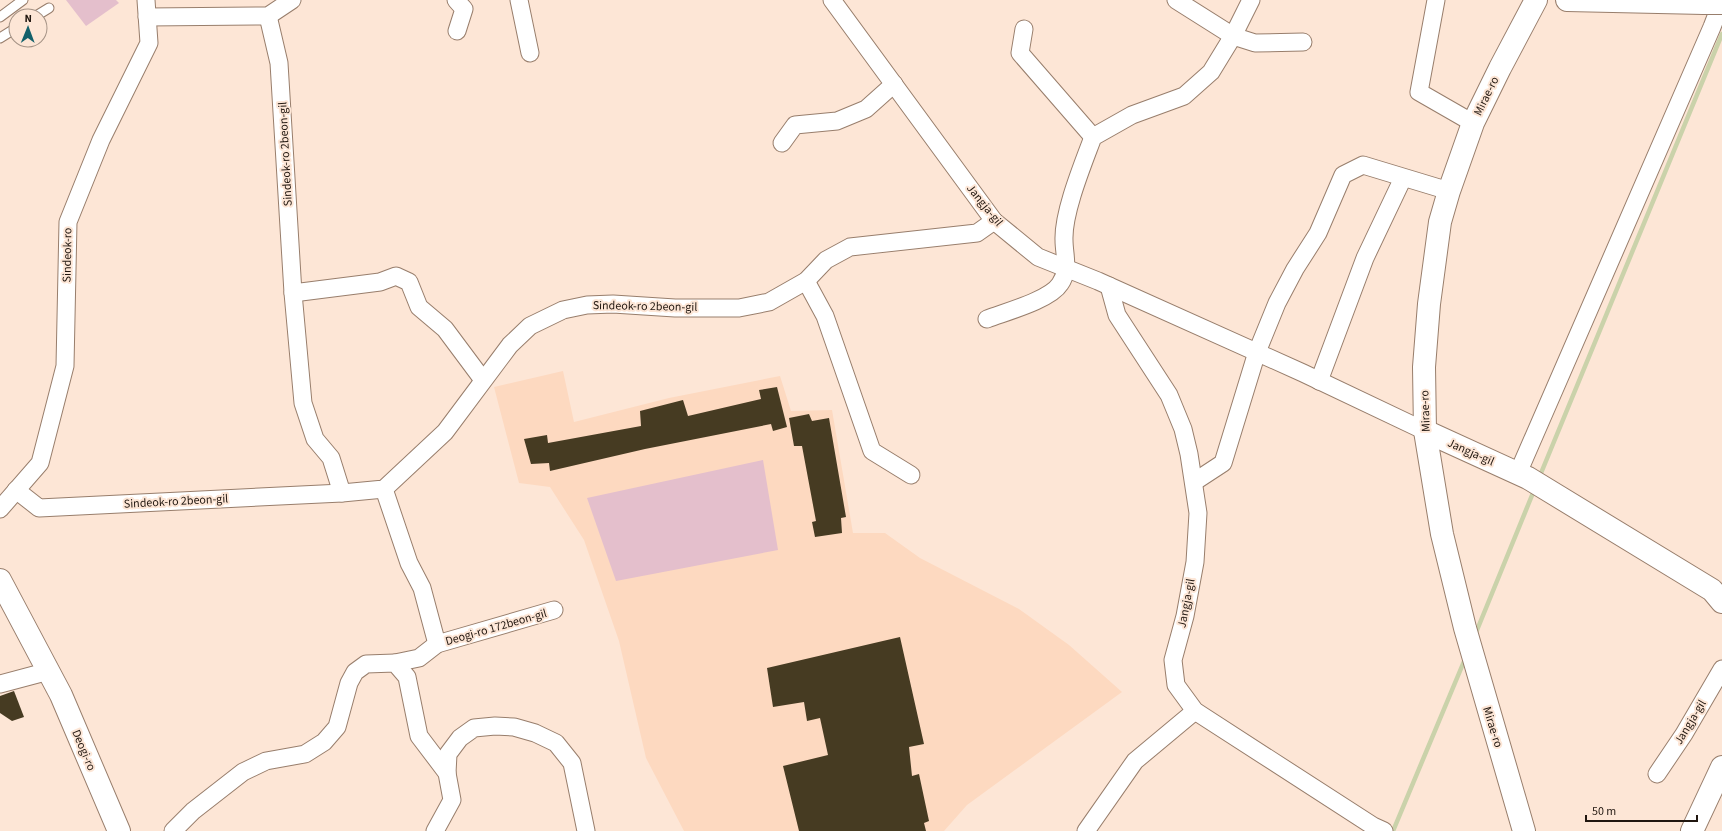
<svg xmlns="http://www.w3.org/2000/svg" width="1722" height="831" font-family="'Source Sans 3',sans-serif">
	<rect width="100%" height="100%" fill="#fde6d6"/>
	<polygon fill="#fdd9c0" points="563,371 574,422 669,398 780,376 791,411 832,410 853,533 885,533 920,558 1019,609 1069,645 1122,692 967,805 944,831 684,831 646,758 619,641 584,540 550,487 519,483 494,387"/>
	<g fill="#e4bfcc">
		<polygon points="66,0 116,0 119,3 86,26"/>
		<polygon points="763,460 778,550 616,581 587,498"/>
	</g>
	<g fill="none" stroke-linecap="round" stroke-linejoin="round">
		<g stroke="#cad2aa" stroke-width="4.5">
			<polyline points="1539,478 1722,34"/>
			<polyline points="1475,635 1535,488"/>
			<polyline points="1393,831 1465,659"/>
		</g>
	</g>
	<g fill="#463b22">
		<polygon points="777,387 787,427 773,431 771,424 645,449 550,471 549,463 531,464 524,439 547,435 548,443 641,426 640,411 683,400 688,416 761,399 759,390"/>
		<polygon points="809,414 812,421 829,418 846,517 841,518 842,533 815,537 812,522 816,521 802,446 794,446 789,418"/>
		<polygon points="900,637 924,744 909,747 912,776 919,774 929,821 924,823 926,831 799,831 783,766 828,755 820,718 807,721 804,702 773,707 767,668"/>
		<polygon points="14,691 24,717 12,721 0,713 0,696"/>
	</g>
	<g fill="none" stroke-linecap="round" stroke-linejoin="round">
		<g stroke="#987e6c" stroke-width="11">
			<g id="lane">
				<polyline points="36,16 49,8"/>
				<polyline points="0,17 23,0"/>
				<polyline points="0,38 16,28"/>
			</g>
		</g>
		<g stroke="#987e6c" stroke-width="19">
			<g id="street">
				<polyline points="456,0 464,9 457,31"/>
				<polyline points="519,0 530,53"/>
				<polyline points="832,0 994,221 1038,257 1098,281 1303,373 1425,431"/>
				<polyline points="1176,0 1233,36 1255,43 1303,42"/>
				<polyline points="1436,0 1419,92 1473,123"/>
				<polyline points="268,16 279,63 293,293 303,403 315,439 331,458 342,493"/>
				<polyline points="147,17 268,16 292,0"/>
				<polyline points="1024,29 1020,53 1093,137"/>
				<polyline points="782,143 795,125 837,121 866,109 894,84"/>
				<polyline points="806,281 825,316 872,451 911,475"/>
				<polyline points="1109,286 1117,315 1169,395 1183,429 1189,454 1198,513 1195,562 1185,616 1173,660 1176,685 1195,711 1373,826 1384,831"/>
				<polyline points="293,293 380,282 396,276 409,282 419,307 445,329 483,380"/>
				<path d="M987,319C1005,312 1050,300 1060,284C1070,270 1064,255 1064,240C1063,212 1083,164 1093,137L1132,115L1184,96L1211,72L1233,36L1251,0"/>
				<polyline points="1319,381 1365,258 1403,178"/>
				<polyline points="1518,473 1712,27 1722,1"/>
				<polyline points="1194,482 1223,463 1257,352 1277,303 1295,269 1318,233 1343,175 1363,165 1449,191"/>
				<polyline points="384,489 409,563 422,588 437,644"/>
				<polyline points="16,490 39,508 342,493 384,489 445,432 510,345 530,326 563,310 587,305 613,304 675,308 739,308 769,302 806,281 826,260 850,247 977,233 994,221"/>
				<polyline points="0,509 40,463 65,366 68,222 101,140 149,43 146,0"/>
				<polyline points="395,663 419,658 437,644 554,610"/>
				<polyline points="0,684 49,671"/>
				<polyline points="447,773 448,754 460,738 474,728 495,726 514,727 535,733 556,743 572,763 586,831"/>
				<polyline points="1657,774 1684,734 1722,669"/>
				<polyline points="173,831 193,811 243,772 266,761 305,754 324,742 337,727 349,683 355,672 366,664 395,663 407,677 419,736 447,773 452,800 435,831"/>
				<polyline points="1086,831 1135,761 1195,711"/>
			</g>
		</g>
		<g stroke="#987e6c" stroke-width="24">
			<g id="secondary">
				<polyline points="1567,0 1704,3"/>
				<polyline points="1425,431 1528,478 1712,590 1722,602"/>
				<polyline points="0,580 61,695 119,831"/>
				<polyline points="1524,831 1465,628 1442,534 1425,431 1424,367 1429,304 1440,222 1449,191 1473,123 1500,68 1536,0"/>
				<polyline points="1692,831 1722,767"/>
			</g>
		</g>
		<use href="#lane" stroke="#fff" stroke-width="9"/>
		<use href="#street" stroke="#fff" stroke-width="17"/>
		<use href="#secondary" stroke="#fff" stroke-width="22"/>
		<g stroke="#987e6c" stroke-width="24" stroke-linecap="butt">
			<polyline id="secondary-bridge" points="1704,3 1722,3"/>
		</g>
		<use href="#secondary-bridge" stroke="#fff" stroke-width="22"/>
	</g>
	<g text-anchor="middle" stroke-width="4" stroke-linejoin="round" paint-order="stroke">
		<g font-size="12" fill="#20160f" stroke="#fde6d6">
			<text transform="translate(1486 96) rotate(-64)" y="4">Mirae-ro</text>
			<text transform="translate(285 154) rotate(-93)" y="4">Sindeok-ro 2beon-gil</text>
			<text transform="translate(985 205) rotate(51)" y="4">Jangja-gil</text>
			<text transform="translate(67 255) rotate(-89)" y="4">Sindeok-ro</text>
			<text transform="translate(645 306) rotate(1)" y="4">Sindeok-ro 2beon-gil</text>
			<text transform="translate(1425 411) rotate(-92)" y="4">Mirae-ro</text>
			<text transform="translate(1471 452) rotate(24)" y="4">Jangja-gil</text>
			<text transform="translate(176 501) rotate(-3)" y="4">Sindeok-ro 2beon-gil</text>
			<text transform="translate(1186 603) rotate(-79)" y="4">Jangja-gil</text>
			<text transform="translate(496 627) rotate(-16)" y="4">Deogi-ro 172beon-gil</text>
			<text transform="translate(1690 722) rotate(-59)" y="4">Jangja-gil</text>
			<text transform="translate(1493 727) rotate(73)" y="4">Mirae-ro</text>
			<text transform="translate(84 750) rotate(67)" y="4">Deogi-ro</text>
		</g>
	</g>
	<g transform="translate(28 28) rotate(1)"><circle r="19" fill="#fde6d6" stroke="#a59386"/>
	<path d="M0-3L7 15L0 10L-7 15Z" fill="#13616b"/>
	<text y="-6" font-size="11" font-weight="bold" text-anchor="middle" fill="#20160f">N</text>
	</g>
	<path d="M1586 815v6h111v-6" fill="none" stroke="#20160f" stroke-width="2"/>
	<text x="1592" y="815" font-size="12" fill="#20160f" stroke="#fde6d6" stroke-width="3" paint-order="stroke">50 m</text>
</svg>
